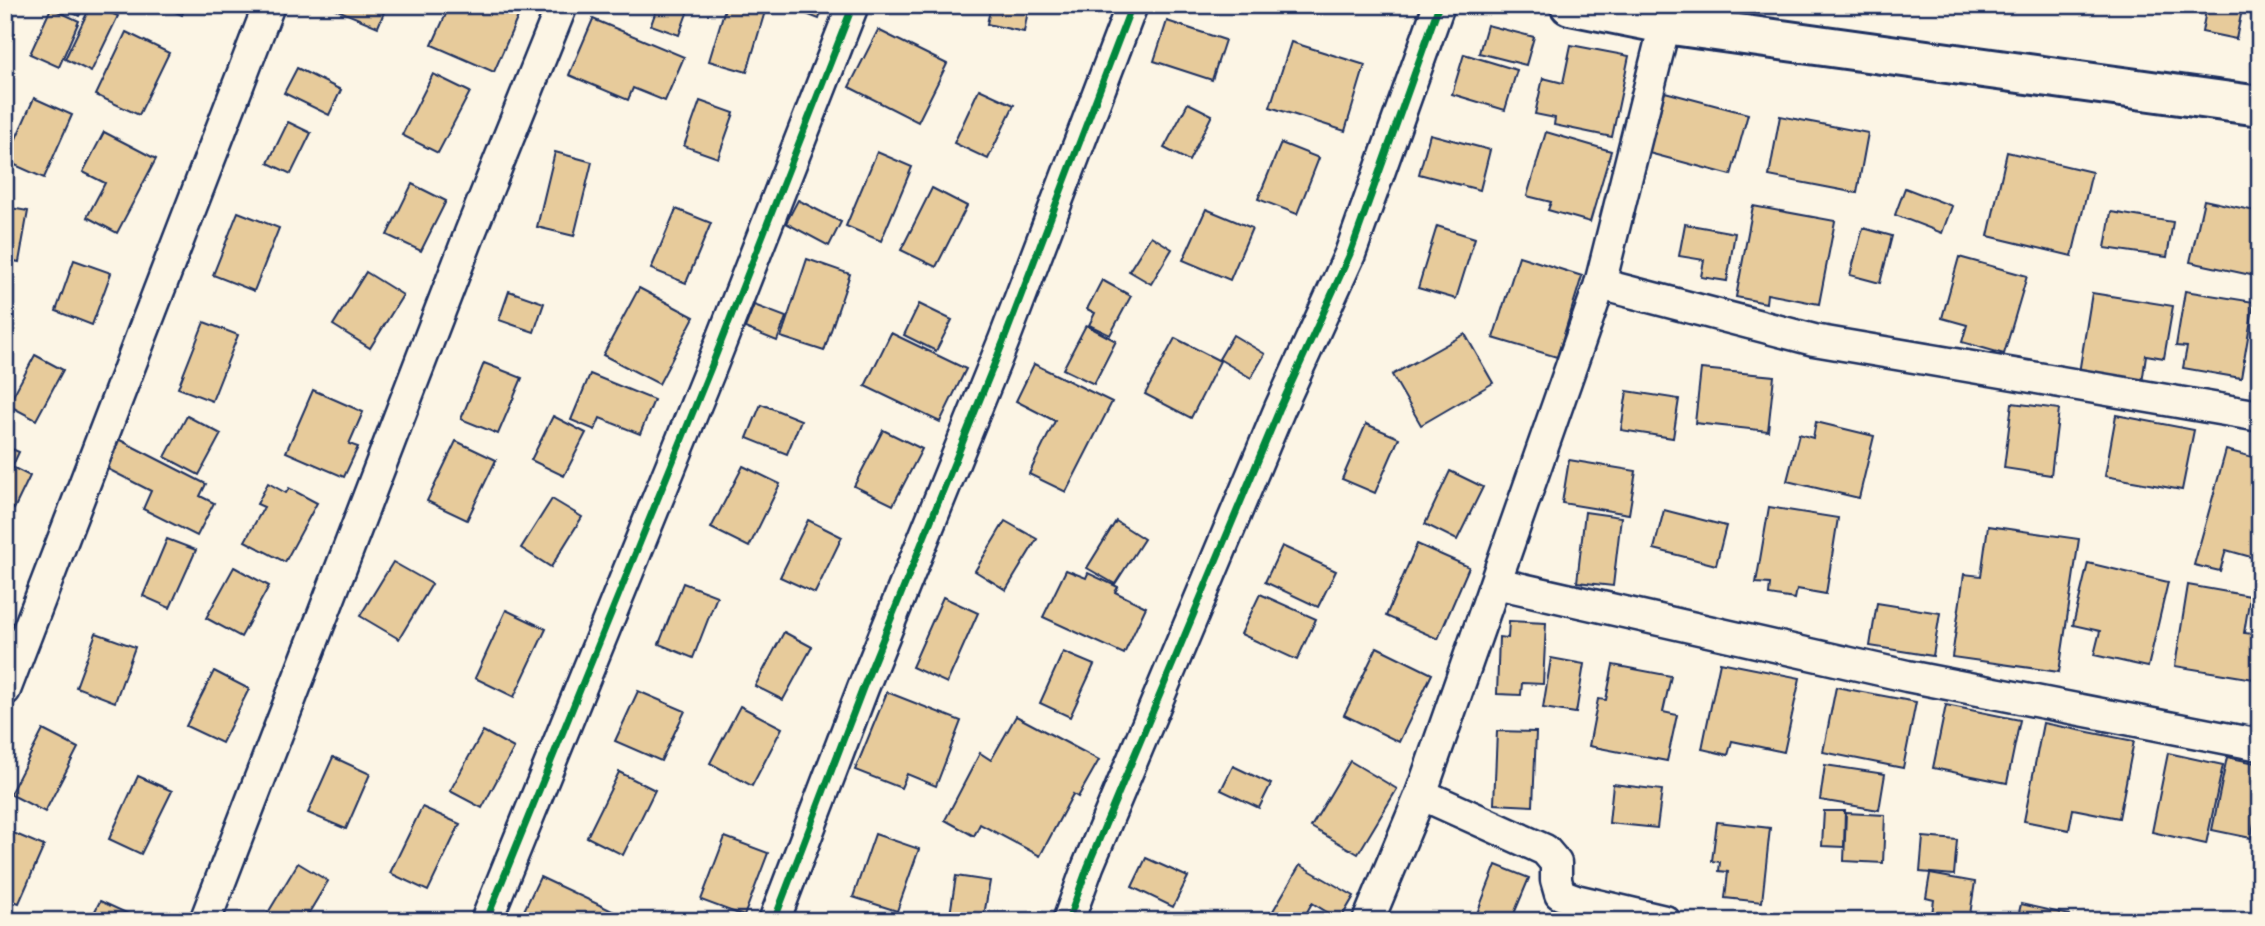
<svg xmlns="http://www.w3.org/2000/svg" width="2265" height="926" font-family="Pangolin,sans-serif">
	<rect width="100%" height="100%" fill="#fcf5e5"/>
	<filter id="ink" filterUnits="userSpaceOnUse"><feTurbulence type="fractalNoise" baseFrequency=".0143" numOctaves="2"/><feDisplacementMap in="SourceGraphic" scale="14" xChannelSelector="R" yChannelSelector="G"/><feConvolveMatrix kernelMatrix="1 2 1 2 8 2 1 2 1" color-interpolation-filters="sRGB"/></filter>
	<g filter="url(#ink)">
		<g fill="#e7cb9b" stroke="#1b2f5e" stroke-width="2">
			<polygon points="57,5 85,5 79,16"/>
			<polygon points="91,5 118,16 91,72 65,59"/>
			<polygon points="159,5 186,5 182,15"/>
			<polygon points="336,5 387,5 378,27 335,9"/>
			<polygon points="450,5 523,5 494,72 432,45"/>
			<polygon points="658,5 690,5 679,35 651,25"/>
			<polygon points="726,5 757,5 766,8 747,72 709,61"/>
			<polygon points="783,5 824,5 819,19"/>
			<polygon points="991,5 1029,5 1024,32 987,24"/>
			<polygon points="1059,5 1090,5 1090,13 1058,10"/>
			<polygon points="2207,5 2243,5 2236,39 2202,32"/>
			<polygon points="51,8 79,21 59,67 30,54"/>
			<polygon points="593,19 684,57 665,101 633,88 628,100 569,75"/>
			<polygon points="1167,21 1225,40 1212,80 1154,61"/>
			<polygon points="1487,25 1534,37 1526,65 1479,53"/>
			<polygon points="878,30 947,64 918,122 849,87"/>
			<polygon points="126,32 169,53 139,115 96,95"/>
			<polygon points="1291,42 1365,65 1345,131 1270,107"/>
			<polygon points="1571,45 1629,56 1612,137 1554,125 1555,118 1535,114 1543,78 1563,83"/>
			<polygon points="1464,54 1517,70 1505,110 1452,94"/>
			<polygon points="297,68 341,90 329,115 284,93"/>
			<polygon points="433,74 470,92 438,153 402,135"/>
			<polygon points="979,89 1014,105 988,159 954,143"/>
			<polygon points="1665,92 1748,114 1731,175 1649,153"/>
			<polygon points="34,98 72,115 44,178 6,161"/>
			<polygon points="700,101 734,113 718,158 684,146"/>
			<polygon points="1188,103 1212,115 1189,161 1164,148"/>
			<polygon points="1780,116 1868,133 1857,193 1769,176"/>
			<polygon points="288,122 311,133 291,174 268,163"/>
			<polygon points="104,132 156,159 117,233 87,217 105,183 83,172"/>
			<polygon points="1546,132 1611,151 1590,222 1548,210 1551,202 1527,196"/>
			<polygon points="1430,134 1490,150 1480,190 1419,174"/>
			<polygon points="1281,143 1319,158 1297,214 1258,199"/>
			<polygon points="555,152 592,162 574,236 537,227"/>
			<polygon points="877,152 912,167 881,241 846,226"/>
			<polygon points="2007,152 2092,172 2072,256 1988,236"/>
			<polygon points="412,184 446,201 421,251 387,235"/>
			<polygon points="932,188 967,206 936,267 901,250"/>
			<polygon points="1905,188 1952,206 1942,233 1895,215"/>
			<polygon points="798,200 841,222 829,246 786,223"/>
			<polygon points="2204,200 2260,212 2260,277 2190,262"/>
			<polygon points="1753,206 1835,221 1819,304 1767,294 1766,303 1736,297"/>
			<polygon points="5,207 28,211 19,262 5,259"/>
			<polygon points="676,209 711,223 686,283 651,269"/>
			<polygon points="1206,209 1252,228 1230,280 1183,260"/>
			<polygon points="238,212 279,228 254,291 213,275"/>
			<polygon points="2111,212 2173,222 2167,257 2105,248"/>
			<polygon points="1685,224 1735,233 1727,281 1701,277 1704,260 1679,256"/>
			<polygon points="1437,226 1475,238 1456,299 1418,288"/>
			<polygon points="1863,228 1892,236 1880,283 1850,275"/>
			<polygon points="1151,236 1172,249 1151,284 1129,271"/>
			<polygon points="1519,256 1582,276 1557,357 1493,338"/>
			<polygon points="1959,257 2027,276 2004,354 1962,342 1967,325 1942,318"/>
			<polygon points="807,259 850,274 824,351 781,337"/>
			<polygon points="74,260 111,273 92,325 56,311"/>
			<polygon points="366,272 403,295 370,348 333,325"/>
			<polygon points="1102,280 1131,296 1110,335 1089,325 1095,313 1087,309"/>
			<polygon points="639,288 694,317 659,384 603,355"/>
			<polygon points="509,291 544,303 534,332 499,320"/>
			<polygon points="2185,291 2254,302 2241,378 2183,368 2187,347 2176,346"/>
			<polygon points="2092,293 2173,306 2164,358 2146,355 2142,383 2079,373"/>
			<polygon points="919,304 952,320 936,351 904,335"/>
			<polygon points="754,305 786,317 777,341 745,328"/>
			<polygon points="204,322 238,335 212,401 178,388"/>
			<polygon points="1086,325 1116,341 1094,384 1063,369"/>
			<polygon points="891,333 966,369 940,422 865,386"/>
			<polygon points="1465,334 1493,383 1421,425 1392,375"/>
			<polygon points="1233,335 1265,354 1251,378 1219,359"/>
			<polygon points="1175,338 1220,361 1191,418 1145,394"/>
			<polygon points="35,355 63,370 36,420 8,405"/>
			<polygon points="484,363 522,378 498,434 461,419"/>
			<polygon points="1034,364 1112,402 1066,492 1029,474 1055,421 1016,401"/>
			<polygon points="1701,369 1774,376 1768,431 1695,423"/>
			<polygon points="590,374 654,400 640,434 600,418 595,430 571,420"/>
			<polygon points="313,390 363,412 349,444 358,447 344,477 286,452"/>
			<polygon points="1627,391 1679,399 1673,438 1621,430"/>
			<polygon points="2012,403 2059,409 2051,475 2004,468"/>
			<polygon points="761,404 801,420 787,454 747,438"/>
			<polygon points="2116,415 2194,430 2182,490 2105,476"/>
			<polygon points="187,416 221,434 199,475 165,457"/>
			<polygon points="553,416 586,433 564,476 531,460"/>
			<polygon points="1816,422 1874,436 1859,498 1787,481 1799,434 1813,438"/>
			<polygon points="1366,424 1399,438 1375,493 1342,479"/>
			<polygon points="883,430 922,449 893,505 854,486"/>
			<polygon points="116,438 206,484 200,496 214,503 197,536 143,509 151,491 102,466"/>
			<polygon points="456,441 496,460 467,520 427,501"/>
			<polygon points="5,446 19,452 12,467 30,476 14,509 5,504"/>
			<polygon points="2226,450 2260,459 2260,553 2258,559 2226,550 2220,571 2194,565"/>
			<polygon points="1569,460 1636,471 1629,514 1562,503"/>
			<polygon points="743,466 780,484 749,547 711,528"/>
			<polygon points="1450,471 1483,487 1457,540 1425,524"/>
			<polygon points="268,483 286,493 289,488 317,503 285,562 245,541 264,507 257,504"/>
			<polygon points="552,499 582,517 551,567 521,548"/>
			<polygon points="1769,507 1838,518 1826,594 1797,589 1795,599 1769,595 1770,584 1756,583"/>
			<polygon points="1664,510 1726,526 1716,565 1654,549"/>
			<polygon points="1585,512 1621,517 1613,586 1577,582"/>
			<polygon points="808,520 842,537 815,593 780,577"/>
			<polygon points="1005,521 1037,539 1006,590 975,571"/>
			<polygon points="1116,521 1144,539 1115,584 1087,568"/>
			<polygon points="1988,526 2079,539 2059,672 1952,657 1964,574 1981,576"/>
			<polygon points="167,539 196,550 170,608 143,596"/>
			<polygon points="1417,544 1469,567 1438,639 1386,616"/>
			<polygon points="1282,546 1336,571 1318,607 1265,582"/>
			<polygon points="393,562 432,584 399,639 360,616"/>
			<polygon points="2088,563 2168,582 2148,667 2094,655 2100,631 2073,625"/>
			<polygon points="234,567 269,586 241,637 206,618"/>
			<polygon points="1066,570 1086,578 1088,573 1118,587 1115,592 1146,607 1124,654 1043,617"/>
			<polygon points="683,583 717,596 693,658 659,644"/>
			<polygon points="2188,585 2250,596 2244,633 2260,635 2260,680 2175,666"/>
			<polygon points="1260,594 1316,619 1297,660 1241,634"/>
			<polygon points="943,597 978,613 947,683 912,667"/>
			<polygon points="1877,603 1940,613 1933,656 1870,646"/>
			<polygon points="506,610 546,629 514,697 475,678"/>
			<polygon points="1509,621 1546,623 1543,684 1522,683 1521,695 1497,694 1499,637 1508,638"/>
			<polygon points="784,632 812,647 783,700 755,686"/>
			<polygon points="96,633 135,647 115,702 76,687"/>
			<polygon points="1377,647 1432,674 1399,742 1344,715"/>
			<polygon points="1063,652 1094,665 1070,717 1040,703"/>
			<polygon points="1551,658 1584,664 1576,713 1543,708"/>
			<polygon points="1720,662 1800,678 1784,752 1732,741 1728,755 1702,749"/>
			<polygon points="1613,665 1671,676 1663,712 1677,715 1667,761 1589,746 1598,699 1606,700"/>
			<polygon points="214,671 249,689 222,743 186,726"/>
			<polygon points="1836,687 1916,702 1903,768 1823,752"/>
			<polygon points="638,691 685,711 661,761 615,741"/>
			<polygon points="887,692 961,721 936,786 907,774 901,788 855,770"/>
			<polygon points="1946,705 2020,720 2007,783 1933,768"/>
			<polygon points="740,706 782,728 752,786 710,763"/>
			<polygon points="1016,716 1099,760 1078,797 1073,794 1040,856 980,824 974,836 945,820 980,753 991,760"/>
			<polygon points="2043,723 2134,741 2119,818 2073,809 2069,830 2024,821"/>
			<polygon points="43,730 78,748 45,812 10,794"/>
			<polygon points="483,731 514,748 482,808 450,791"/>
			<polygon points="1497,731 1536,732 1533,806 1494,804"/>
			<polygon points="2168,753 2223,765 2206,844 2152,832"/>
			<polygon points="333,757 370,774 346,829 308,813"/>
			<polygon points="2227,757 2260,764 2260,793 2251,838 2212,830"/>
			<polygon points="1350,761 1397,789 1358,854 1311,827"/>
			<polygon points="1825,765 1885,774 1879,810 1820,800"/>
			<polygon points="1233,766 1271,784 1259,808 1221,790"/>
			<polygon points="619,772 655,790 623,855 587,837"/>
			<polygon points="138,776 172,791 141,854 109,839"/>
			<polygon points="1613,784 1662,790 1657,828 1609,823"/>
			<polygon points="422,807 460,824 428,891 390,873"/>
			<polygon points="1824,811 1845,811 1844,847 1822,846"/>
			<polygon points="1846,813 1885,815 1883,863 1844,861"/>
			<polygon points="1717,822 1770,828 1762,902 1725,898 1728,872 1719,871 1720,862 1712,861"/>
			<polygon points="11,832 44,846 19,903 5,898 5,846"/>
			<polygon points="875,834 919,849 897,911 853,897"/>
			<polygon points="725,837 768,853 744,916 701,900"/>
			<polygon points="1923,837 1957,840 1954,875 1920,872"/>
			<polygon points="1146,858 1188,877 1173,907 1132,887"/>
			<polygon points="298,863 328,881 304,921 263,921"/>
			<polygon points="1300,865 1354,896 1340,920 1312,903 1302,921 1267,921"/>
			<polygon points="1496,865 1529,878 1511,921 1474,921"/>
			<polygon points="1930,874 1975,882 1969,921 1931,921 1934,900 1926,898"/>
			<polygon points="956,876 990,881 983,921 949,921"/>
			<polygon points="540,877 623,916 621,921 519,921"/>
			<polygon points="100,901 133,916 131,921 90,921"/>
			<polygon points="2021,904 2070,915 2069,921 2017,921"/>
		</g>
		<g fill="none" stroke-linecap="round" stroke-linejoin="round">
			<g stroke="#1b2f5e" stroke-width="35">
				<g id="street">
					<polyline points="1600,284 1814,340 2260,416"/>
					<polyline points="1496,583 1907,676 2260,745"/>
					<polyline points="5,690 269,5"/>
					<polyline points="1421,794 1545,850 1556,863 1556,880 1560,894 1576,900 1665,921"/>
					<polyline points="205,921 470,233 562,5"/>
					<polyline points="486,921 710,370 853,5"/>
					<polyline points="774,921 863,688 1004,340 1132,5"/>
					<polyline points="1068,921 1088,866 1280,408 1350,254 1439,5"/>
					<polyline points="1368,921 1421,794 1600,284 1665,24"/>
				</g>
			</g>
			<g stroke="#1b2f5e" stroke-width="44">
				<polyline id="highway" points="1570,5 1665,24 2260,106"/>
			</g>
			<use href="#street" stroke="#fcf5e5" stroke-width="30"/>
			<use href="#highway" stroke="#fcf5e5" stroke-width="38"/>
			<g stroke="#fcf5e5" stroke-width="11">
				<g id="cycleway">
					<polyline points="486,921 710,370 853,5"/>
					<polyline points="774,921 863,688 1004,340 1132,5"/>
					<polyline points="1068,921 1088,866 1280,408 1350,254 1439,5"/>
				</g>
			</g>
			<use href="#cycleway" stroke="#00873e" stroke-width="7"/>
		</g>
	</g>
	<rect width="2265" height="926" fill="none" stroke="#fcf5e5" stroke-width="28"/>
	<rect x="14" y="14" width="2237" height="898" fill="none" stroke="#1b2f5e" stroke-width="2.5" filter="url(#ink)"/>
</svg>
